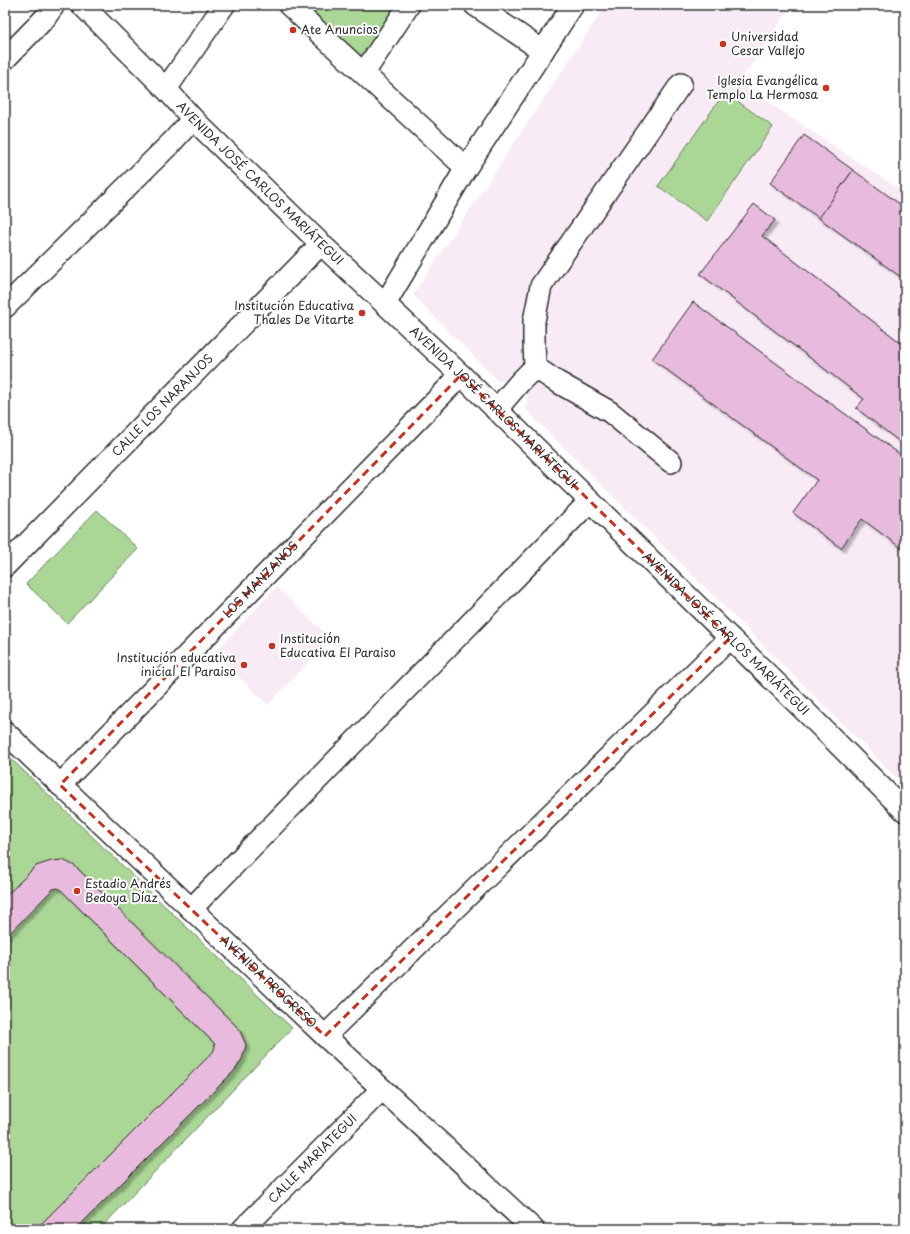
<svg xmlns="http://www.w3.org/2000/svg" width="910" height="1234" font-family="'Playpen Sans',sans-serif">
	<defs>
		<filter id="shadow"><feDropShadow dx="3.5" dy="3.5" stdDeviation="1" flood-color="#0004"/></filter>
	</defs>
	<rect width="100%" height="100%" fill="#fff"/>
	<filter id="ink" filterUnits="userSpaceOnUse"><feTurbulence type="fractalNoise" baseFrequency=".025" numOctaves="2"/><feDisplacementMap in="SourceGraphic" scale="8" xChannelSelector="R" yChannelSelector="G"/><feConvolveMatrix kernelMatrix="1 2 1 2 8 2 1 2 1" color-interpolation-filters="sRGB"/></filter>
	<g filter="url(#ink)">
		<g fill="#f8ebf5">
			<polygon points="606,5 792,5 739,83 905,193 905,786 526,410 528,394 512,378 499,382 413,295"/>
			<polygon points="277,587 331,639 268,705 214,653"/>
		</g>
		<g fill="#aad796" stroke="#6a8160">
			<polygon points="295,5 403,5 363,65"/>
			<polygon points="725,92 773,127 707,221 658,186"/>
			<polygon points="97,510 138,549 67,623 26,584"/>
			<polygon points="5,753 292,1028 100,1229 5,1229"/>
		</g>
		<g fill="#e8bbde" stroke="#2b2b2b" filter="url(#shadow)">
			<polygon points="804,135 853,170 819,218 770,183"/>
			<polygon points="853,170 905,208 905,280 819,218"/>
			<polygon points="754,204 775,220 762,236 905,346 905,446 856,408 864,399 700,274"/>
			<polygon points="693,302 905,458 905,551 862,519 841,548 793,513 817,480 652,359"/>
			<polygon points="63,860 75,866 239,1029 246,1045 242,1059 235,1070 76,1229 36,1229 213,1052 215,1047 214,1043 62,891 58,888 53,889 5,938 5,897 36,866 51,861"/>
		</g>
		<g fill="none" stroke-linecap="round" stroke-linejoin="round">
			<g stroke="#2b2b2b" stroke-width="24">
				<g id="minor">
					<path id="s1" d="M82,5L166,89L193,119L321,244L461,375L810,716L905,811"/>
					<polyline points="289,5 466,168"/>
					<polyline points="475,5 543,51"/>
					<polyline points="5,59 45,18 54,5"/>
					<polyline points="364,73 409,5"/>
					<polyline points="166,89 224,5"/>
					<polyline points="385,304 466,168 573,5"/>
					<polyline points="5,307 172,142 193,119"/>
					<polyline points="535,367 554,380 610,412 671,462"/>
					<polyline points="496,410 520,382 535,367 534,343 534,321 541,286 681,84"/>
					<path id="s2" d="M5,566L321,244"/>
					<path id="s3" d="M5,732L325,1036L533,1229"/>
					<path id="s4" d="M60,785L461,375"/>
					<polyline points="191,909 590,501"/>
					<polyline points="325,1036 730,638"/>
					<path id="s5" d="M243,1229L382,1089"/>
				</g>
			</g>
			<use href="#minor" stroke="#fff" stroke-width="21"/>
		</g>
	</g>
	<path fill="none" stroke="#c8321e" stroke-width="3" stroke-dasharray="8 5" stroke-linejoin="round" d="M461,375L730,638L325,1036L60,785Z"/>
	<g fill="#c8321e" stroke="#fff" stroke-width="1.5">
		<circle cx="293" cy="30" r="4"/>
		<circle cx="723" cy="44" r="4"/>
		<circle cx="826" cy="88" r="4"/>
		<circle cx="362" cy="313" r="4"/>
		<circle cx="272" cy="646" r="4"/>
		<circle cx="244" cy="665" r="4"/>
		<circle cx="77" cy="891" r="4"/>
	</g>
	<g text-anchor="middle" stroke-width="4" stroke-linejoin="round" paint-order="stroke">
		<g font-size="12" fill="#2b2b2b" stroke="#fff" text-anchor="start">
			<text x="301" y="34">Ate Anuncios</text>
			<text x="731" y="41">Universidad<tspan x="731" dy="14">Cesar Vallejo</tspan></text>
			<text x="818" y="85" text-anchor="end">Iglesia Evangélica<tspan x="818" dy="14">Templo La Hermosa</tspan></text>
			<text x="354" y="310" text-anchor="end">Institución Educativa<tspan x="354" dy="14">Thales De Vitarte</tspan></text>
			<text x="280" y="643">Institución<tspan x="280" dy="14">Educativa El Paraiso</tspan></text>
			<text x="236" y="662" text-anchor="end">Institución educativa<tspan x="236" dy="14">inicial El Paraiso</tspan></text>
			<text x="85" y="888">Estadio Andrés<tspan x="85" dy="14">Bedoya Díaz</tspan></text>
		</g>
		<g font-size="12" fill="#2b2b2b" stroke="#fff">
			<text dy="4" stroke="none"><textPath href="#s1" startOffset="252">AVENIDA JOSÉ CARLOS MARIÁTEGUI</textPath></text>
			<text dy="4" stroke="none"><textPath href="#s2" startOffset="225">CALLE LOS NARANJOS</textPath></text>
			<text dy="4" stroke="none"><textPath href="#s1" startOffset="576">AVENIDA JOSÉ CARLOS MARIÁTEGUI</textPath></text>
			<text dy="4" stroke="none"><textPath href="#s4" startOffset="287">LOS MANZANOS</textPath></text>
			<text dy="4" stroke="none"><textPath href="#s1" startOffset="900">AVENIDA JOSÉ CARLOS MARIÁTEGUI</textPath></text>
			<text dy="4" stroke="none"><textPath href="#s3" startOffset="363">AVENIDA PROGRESO</textPath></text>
			<text dy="4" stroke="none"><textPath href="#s5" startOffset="99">CALLE MARIATEGUI</textPath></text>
		</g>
	</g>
	<rect width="910" height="1234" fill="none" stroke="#fff" stroke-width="20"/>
	<rect x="10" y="10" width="890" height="1214" fill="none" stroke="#2b2b2b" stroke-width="1.5" filter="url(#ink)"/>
</svg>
